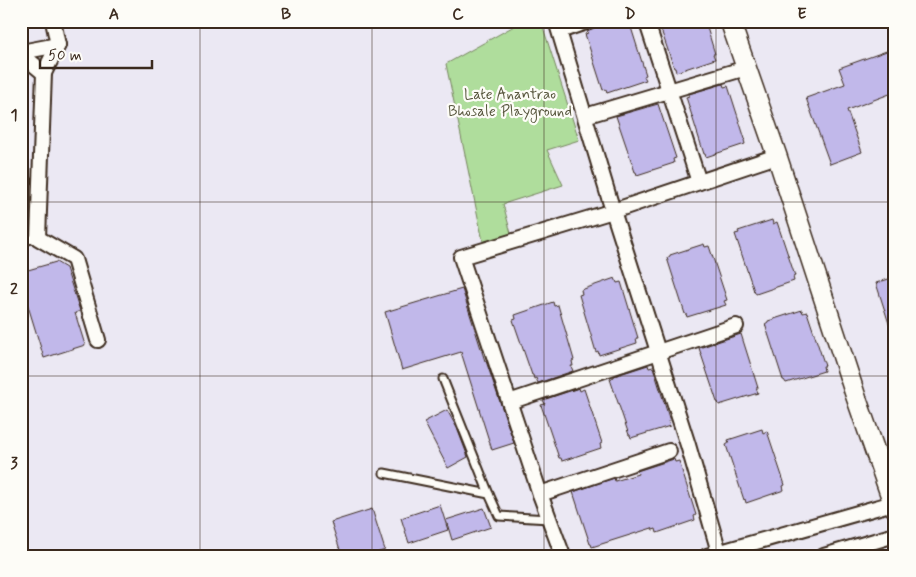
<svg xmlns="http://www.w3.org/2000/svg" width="916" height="577" font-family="Mynerve,sans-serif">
	<rect width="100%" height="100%" fill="#ebe8f3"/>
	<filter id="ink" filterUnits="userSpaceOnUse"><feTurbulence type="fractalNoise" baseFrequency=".02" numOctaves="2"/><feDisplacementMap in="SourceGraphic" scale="10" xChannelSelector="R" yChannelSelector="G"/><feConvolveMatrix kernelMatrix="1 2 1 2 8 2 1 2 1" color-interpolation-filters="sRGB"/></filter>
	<g filter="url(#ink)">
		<polygon fill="#afdd9c" stroke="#75845d" points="523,21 541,21 579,140 547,150 563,185 503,204 512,237 484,246 446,64"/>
		<g fill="#c1b8ea" stroke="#3b2a1e">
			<polygon points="617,21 629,21 646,75 644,76 646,80 607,93 606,89 603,90 585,34 588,33 587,31 596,26 598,26 599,27"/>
			<polygon points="658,21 705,21 715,54 713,54 715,59 676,72 675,68 674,68"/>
			<polygon points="895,48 895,92 847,110 862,152 830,164 806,98 845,84 839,68"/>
			<polygon points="723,84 724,87 728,86 745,139 744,140 745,144 706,157 705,154 704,154 686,97 689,96 689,94"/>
			<polygon points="658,104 676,158 673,159 674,163 637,175 636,172 635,172 616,116"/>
			<polygon points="772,220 773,224 777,222 795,276 793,277 794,281 756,294 754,290 754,291 735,234 739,233 738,231"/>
			<polygon points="704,244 705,247 709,246 727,300 724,301 726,305 687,317 686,314 685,314 667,258 670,256 670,255"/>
			<polygon points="56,262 66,268 80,311 75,313 85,345 44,358 24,293 21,294 21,272"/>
			<polygon points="895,277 895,333 892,333 876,283"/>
			<polygon points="615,278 617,283 621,282 638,338 636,338 637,343 599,355 598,351 596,352 579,295 582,294 581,290"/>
			<polygon points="462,289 485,361 486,361 514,443 492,450 461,352 402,370 385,312"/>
			<polygon points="553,302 554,306 558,305 574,360 572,361 573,366 571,366 573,371 538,383 536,378 534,379 533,375 532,375 513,320 516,319 515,315"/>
			<polygon points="802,310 803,313 807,312 825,366 823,366 824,371 786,383 784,380 783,380 765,324 768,322 768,321"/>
			<polygon points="741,334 758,388 756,388 758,393 719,405 718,402 717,402 699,348"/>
			<polygon points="648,365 649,368 653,367 670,421 668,421 670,426 631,438 630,435 629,435 610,379 614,377 614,376"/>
			<polygon points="579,388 580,391 584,389 602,443 600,444 601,448 562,461 561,458 559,458 541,405 545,404 543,400"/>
			<polygon points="447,410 457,428 468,457 448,468 424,422"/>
			<polygon points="762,429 763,433 767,431 785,485 783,486 784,490 746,503 745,499 744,500 726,445 729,443 728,440"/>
			<polygon points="674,459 675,462 679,461 696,515 694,516 695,520 657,533 656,529 653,530 652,528 592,547 591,544 590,544 573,492 614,478 615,481 638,474 637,471"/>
			<polygon points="440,505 448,530 409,543 401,518"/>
			<polygon points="484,508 491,527 452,540 446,520"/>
			<polygon points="372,509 385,550 367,556 342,556 331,522"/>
		</g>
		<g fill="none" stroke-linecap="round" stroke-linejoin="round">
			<g stroke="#3b2a1e" stroke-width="11">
				<g id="lane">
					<polyline points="21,241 38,238"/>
					<polyline points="443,379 489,494"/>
					<polyline points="384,473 489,494 499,516 549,519"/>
				</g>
			</g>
			<g stroke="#3b2a1e" stroke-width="18">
				<g id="street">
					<polyline points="53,21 58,45 44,73 38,238 74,259 98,340"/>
					<polyline points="556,21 613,211 688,445 719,552"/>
					<polyline points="648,26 699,182"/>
					<polyline points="560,31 589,21"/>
					<polyline points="21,52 58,45"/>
					<polyline points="21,54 44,73"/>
					<polyline points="585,116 746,68"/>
					<polyline points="509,402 736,326"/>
					<polyline points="540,494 669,451"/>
					<polyline points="563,556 540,494 461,257 613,211 777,156"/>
					<polyline points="707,556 893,503"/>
					<polyline points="824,556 895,535"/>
				</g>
			</g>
			<g stroke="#3b2a1e" stroke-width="22">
				<polyline id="secondary" points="730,21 777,156 856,397 895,508"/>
			</g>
			<use href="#lane" stroke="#fdfcf7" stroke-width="7"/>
			<use href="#street" stroke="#fdfcf7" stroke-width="14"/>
			<use href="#secondary" stroke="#fdfcf7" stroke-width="19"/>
		</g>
	</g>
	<path fill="none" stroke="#3b2a1e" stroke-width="1" stroke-opacity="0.55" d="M200,21V556M372,21V556M544,21V556M716,21V556M21,202H895M21,376H895"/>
	<g text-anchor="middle" stroke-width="4.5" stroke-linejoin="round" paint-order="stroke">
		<g font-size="15" fill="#58573e" stroke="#fdfcf7">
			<text x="510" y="99">Late Anantrao<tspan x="510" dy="17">Bhosale Playground</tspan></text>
		</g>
	</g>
	<rect width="916" height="577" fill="none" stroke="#fdfcf7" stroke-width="55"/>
	<path d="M40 60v8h112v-8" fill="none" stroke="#3b2a1e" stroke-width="2.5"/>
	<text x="48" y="60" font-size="15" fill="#3b2a1e" stroke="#fdfcf7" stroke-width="4" paint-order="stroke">50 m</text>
	<rect x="28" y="28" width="860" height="522" fill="none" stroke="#3b2a1e" stroke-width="2"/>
	<g font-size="16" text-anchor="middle" font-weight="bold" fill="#3b2a1e">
		<text x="114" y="19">A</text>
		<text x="286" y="19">B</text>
		<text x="458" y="19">C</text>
		<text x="630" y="19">D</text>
		<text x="802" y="19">E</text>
		<text x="14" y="120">1</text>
		<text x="14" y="294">2</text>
		<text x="14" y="468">3</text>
	</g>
</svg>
